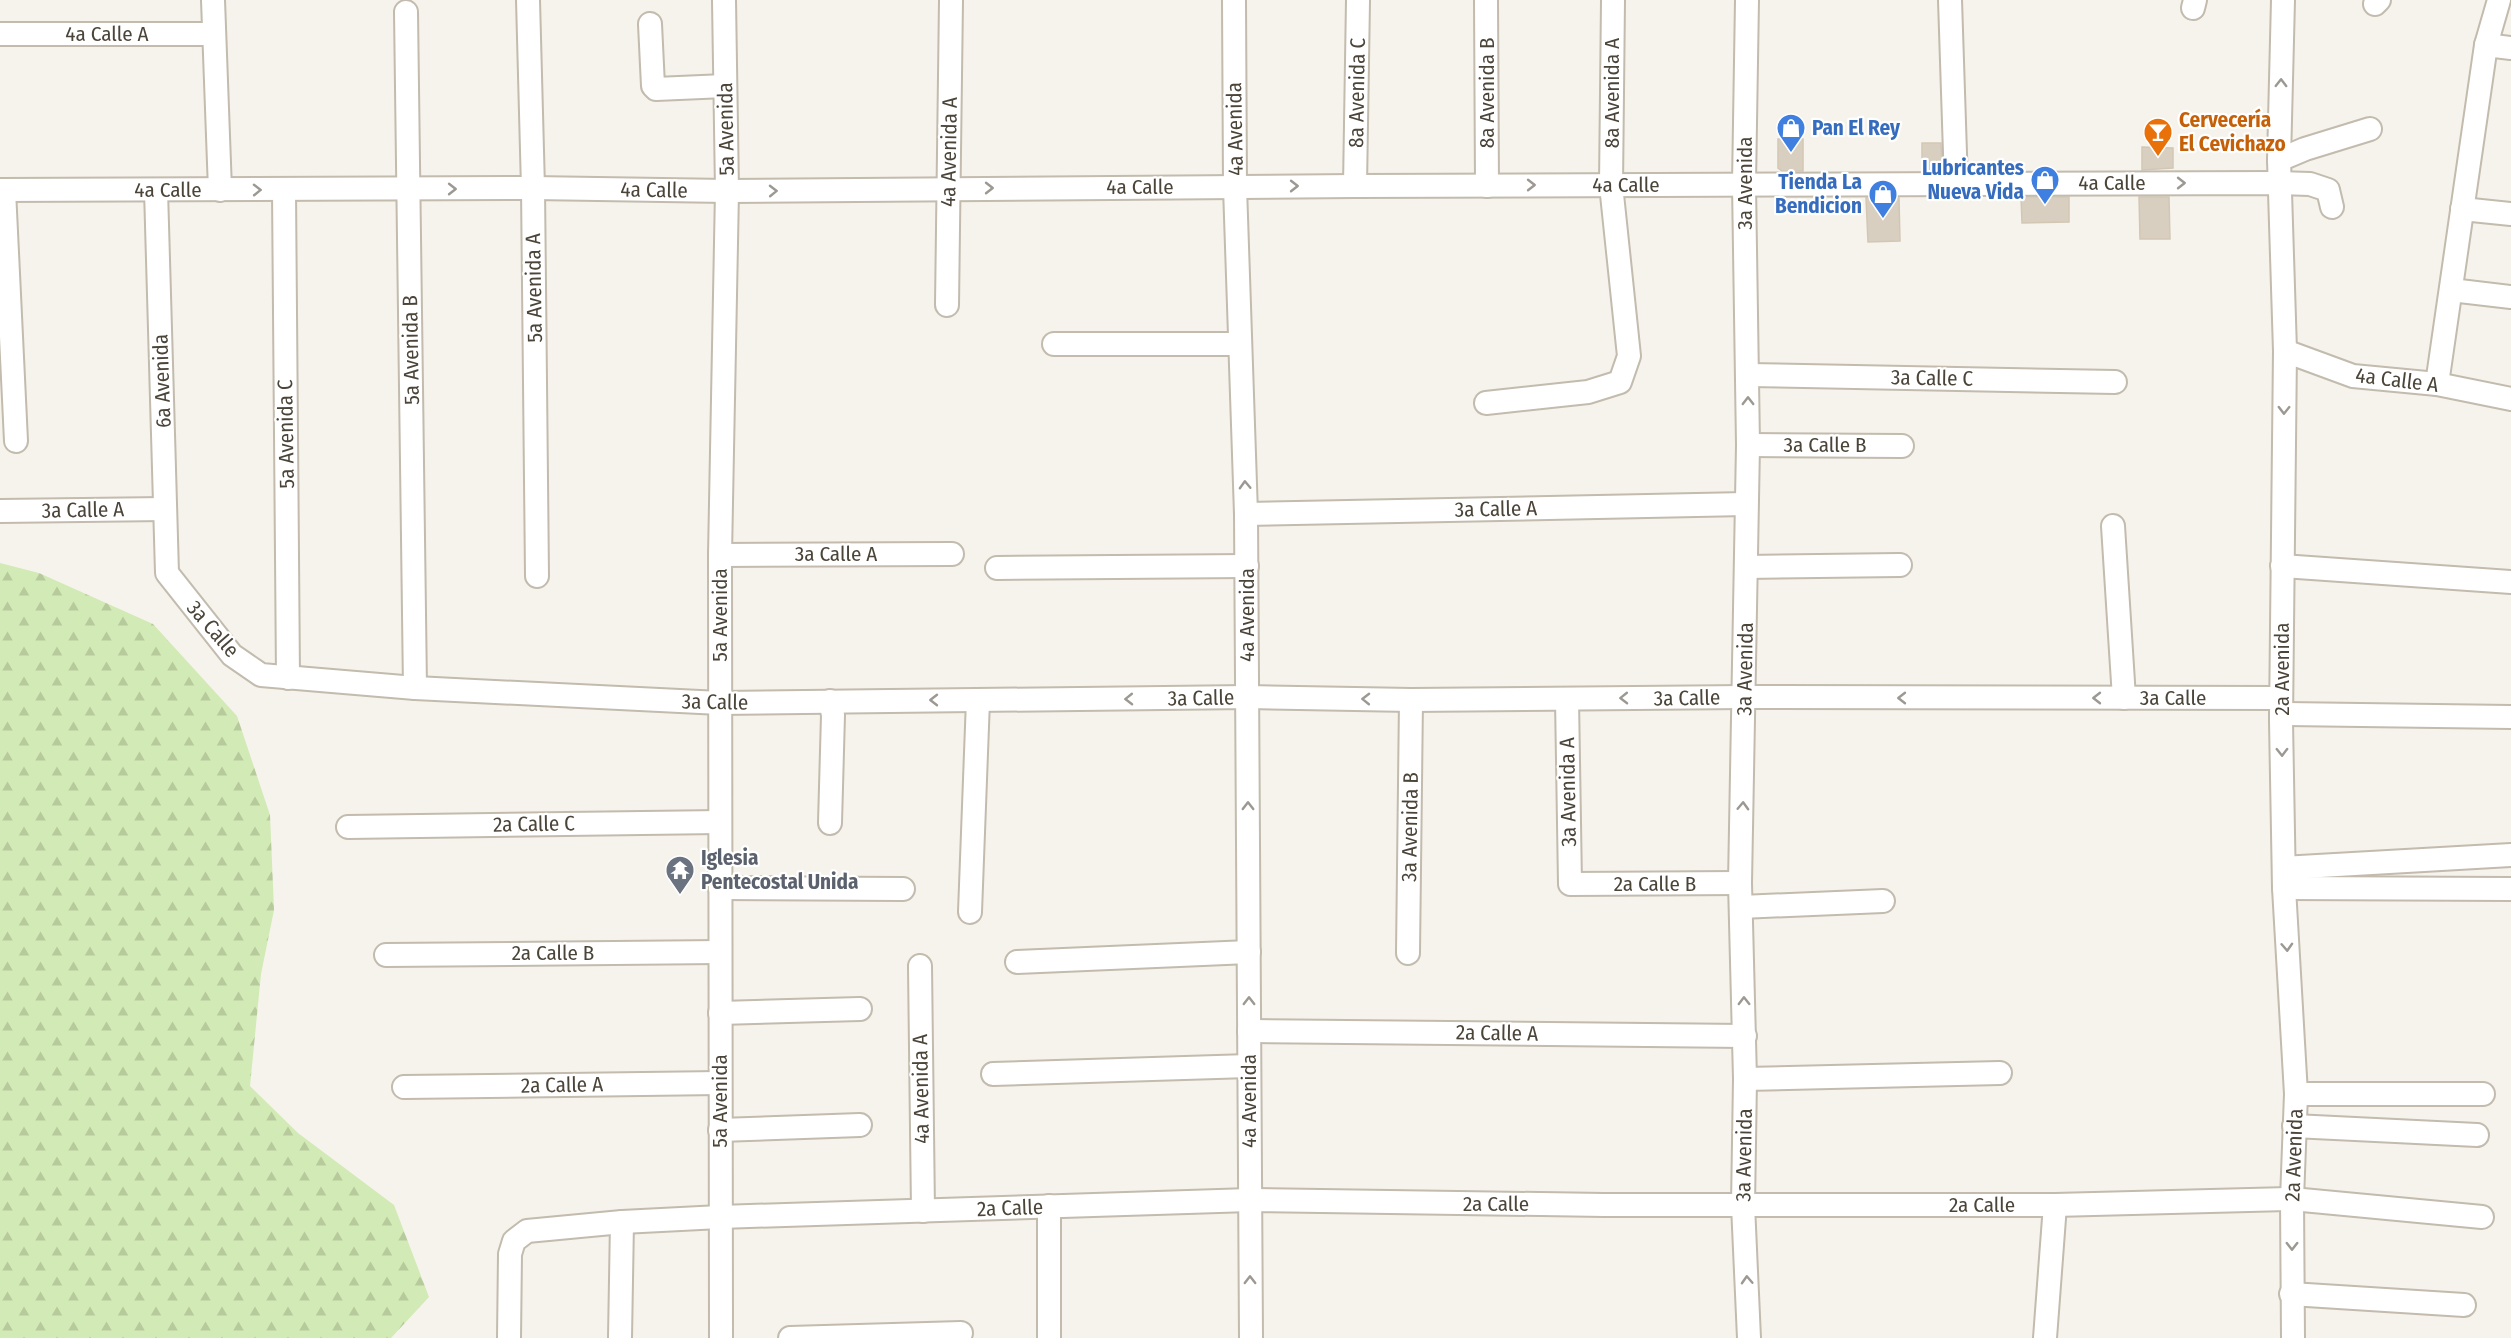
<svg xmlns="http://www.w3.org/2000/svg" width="2511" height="1338" font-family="'Fira Sans Condensed',sans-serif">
	<defs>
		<pattern id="forest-firs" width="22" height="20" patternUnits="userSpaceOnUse" patternTransform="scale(1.5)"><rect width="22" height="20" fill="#d2eab5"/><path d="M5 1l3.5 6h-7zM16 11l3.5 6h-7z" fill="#b6ca9c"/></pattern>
	</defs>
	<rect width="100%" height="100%" fill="#f6f3ec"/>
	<polygon fill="url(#forest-firs)" points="0,563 39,573 153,624 237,716 270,815 274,910 261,974 250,1086 298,1133 394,1205 429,1297 391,1338 0,1338"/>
	<g fill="#d8cfc1" stroke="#d3c7b4" stroke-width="1.5">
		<polygon points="1778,139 1803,139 1803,171 1782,171 1778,168"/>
		<polygon points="1922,143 1941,143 1942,171 1922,171"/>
		<polygon points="2142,147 2173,148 2173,168 2142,170"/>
		<polygon points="2021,197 2069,197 2069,222 2022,223"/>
		<polygon points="2139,197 2169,197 2170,239 2140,239"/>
		<polygon points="1866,198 1899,198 1900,241 1868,242"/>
	</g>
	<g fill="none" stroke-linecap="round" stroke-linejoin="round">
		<g stroke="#c2bbae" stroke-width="26">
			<g id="minor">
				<polyline points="213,0 220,190"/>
				<polyline points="528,0 533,188 537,576"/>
				<polyline points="1234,0 1235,187 1246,514 1251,1338"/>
				<polyline points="1486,0 1487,186"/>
				<polyline points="1747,0 1744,184 1748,445 1740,883 1745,1079 1743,1205 1749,1338"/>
				<polyline points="1950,0 1956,184"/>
				<polyline points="2283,0 2279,160 2285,351 2281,721 2284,888 2296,1094 2292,1199 2293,1338"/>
				<polyline points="2375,4 2379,0"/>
				<polyline points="2193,8 2195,0"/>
				<polyline points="406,12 415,688"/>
				<polyline points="650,24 653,86 656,89 725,86"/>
				<polyline points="0,34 213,34"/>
				<polyline points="2486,45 2511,48"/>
				<polyline points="2279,160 2305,149 2370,129"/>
				<polyline points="1355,186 1358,0"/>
				<polyline points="0,190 533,188 727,191 1355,186 2279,183 2310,184 2328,190 2332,207"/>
				<polyline points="4,190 16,441"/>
				<polyline points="156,190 167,573 232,655 261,675 415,688 720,703 1248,697 1411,700 1745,697 2281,698"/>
				<polyline points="284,190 288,678"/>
				<polyline points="2462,209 2511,214"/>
				<polyline points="2451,290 2511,297"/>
				<polyline points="947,305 951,0"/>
				<polyline points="1054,344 1240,344"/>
				<polyline points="2285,351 2353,376 2437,384 2511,399"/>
				<polyline points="1748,375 2115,382"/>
				<polyline points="2437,384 2486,45 2499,0"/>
				<polyline points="1486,403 1588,392 1620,382 1629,356 1611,185 1613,0"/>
				<polyline points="1748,445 1902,446"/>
				<polyline points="0,511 165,509"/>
				<polyline points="1246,514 1746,504"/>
				<polyline points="2113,526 2124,698"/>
				<polyline points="720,555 952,554"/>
				<polyline points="2282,566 2511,582"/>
				<polyline points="1746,567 1900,565"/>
				<polyline points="997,568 1247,566"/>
				<polyline points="1567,699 1570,884 1740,883"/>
				<polyline points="830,701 833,715 830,823"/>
				<polyline points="2281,714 2511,717"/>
				<polyline points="348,827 720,822"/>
				<polyline points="2284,868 2511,855"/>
				<polyline points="720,888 903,889"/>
				<polyline points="2284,888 2511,889"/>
				<polyline points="1741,907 1883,901"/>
				<polyline points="970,912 978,700"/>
				<polyline points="1408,953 1411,700"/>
				<polyline points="386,955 720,952"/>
				<polyline points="1017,962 1249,952"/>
				<polyline points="920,966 923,1211"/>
				<polyline points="720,1013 860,1009"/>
				<polyline points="1249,1031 1745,1036"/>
				<polyline points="993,1074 1249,1066"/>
				<polyline points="1745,1079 2000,1073"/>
				<polyline points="404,1087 720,1083"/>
				<polyline points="2296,1094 2483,1094"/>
				<polyline points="2294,1126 2477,1135"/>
				<polyline points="720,1130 860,1125"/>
				<polyline points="1049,1206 1049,1338"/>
				<polyline points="2291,1294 2464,1305"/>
				<polyline points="509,1338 510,1254 514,1241 527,1231 622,1222 720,1217 1250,1200 1604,1205 2055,1205 2292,1199 2482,1217"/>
				<polyline points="620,1338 622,1222"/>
				<polyline points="721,1338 720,555 727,191 724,0"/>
				<polyline points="790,1338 961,1333"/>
				<polyline points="2045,1338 2055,1205"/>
			</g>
		</g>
		<use href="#minor" stroke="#fff" stroke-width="22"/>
	</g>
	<defs><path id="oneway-chevron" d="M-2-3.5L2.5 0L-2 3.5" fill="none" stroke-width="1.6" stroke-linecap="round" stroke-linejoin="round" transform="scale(1.5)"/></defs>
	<g stroke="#9c9892">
		<use href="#oneway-chevron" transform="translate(2281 83) rotate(-89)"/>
		<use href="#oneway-chevron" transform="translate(2181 183)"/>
		<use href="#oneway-chevron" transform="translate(1531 185)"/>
		<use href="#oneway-chevron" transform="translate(1294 186)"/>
		<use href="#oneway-chevron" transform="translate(989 188)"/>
		<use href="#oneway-chevron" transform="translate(452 189)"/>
		<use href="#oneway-chevron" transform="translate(257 190) rotate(-1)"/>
		<use href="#oneway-chevron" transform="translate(773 191) rotate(-1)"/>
		<use href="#oneway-chevron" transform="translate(1748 401) rotate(-90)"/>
		<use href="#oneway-chevron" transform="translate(2284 410) rotate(91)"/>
		<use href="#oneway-chevron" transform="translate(1245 485) rotate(-92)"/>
		<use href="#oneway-chevron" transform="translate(1624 698) rotate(179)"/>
		<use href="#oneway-chevron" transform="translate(1902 698) rotate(-180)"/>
		<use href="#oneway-chevron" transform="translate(2097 698) rotate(180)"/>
		<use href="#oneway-chevron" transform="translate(1129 699) rotate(179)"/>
		<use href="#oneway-chevron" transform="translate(1366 699) rotate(-179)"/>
		<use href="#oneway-chevron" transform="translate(934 700) rotate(180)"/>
		<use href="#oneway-chevron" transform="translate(2282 752) rotate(89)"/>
		<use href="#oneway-chevron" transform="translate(1248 806) rotate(-90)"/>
		<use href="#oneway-chevron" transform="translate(1743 806) rotate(-88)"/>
		<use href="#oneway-chevron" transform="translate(2287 947) rotate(87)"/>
		<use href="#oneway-chevron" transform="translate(1249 1001) rotate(-90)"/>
		<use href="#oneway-chevron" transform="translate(1744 1001) rotate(-91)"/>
		<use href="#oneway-chevron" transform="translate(2292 1246) rotate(90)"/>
		<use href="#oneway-chevron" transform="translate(1250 1280) rotate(-90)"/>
		<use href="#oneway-chevron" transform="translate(1747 1280) rotate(-93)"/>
	</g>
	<defs>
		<g id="shop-pin" transform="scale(1.5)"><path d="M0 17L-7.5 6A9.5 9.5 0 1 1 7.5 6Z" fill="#3f7fe0" stroke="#fff"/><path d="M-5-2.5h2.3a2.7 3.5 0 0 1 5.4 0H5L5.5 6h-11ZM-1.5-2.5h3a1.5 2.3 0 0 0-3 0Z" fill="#fff"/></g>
		<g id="bar-pin" transform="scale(1.5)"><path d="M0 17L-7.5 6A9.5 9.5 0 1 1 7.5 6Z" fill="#e8710a" stroke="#fff"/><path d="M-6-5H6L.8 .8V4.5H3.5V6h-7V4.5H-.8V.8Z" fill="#fff"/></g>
		<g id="temple-pin" transform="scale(1.5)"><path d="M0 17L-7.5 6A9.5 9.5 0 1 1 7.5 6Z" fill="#6b7280" stroke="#fff"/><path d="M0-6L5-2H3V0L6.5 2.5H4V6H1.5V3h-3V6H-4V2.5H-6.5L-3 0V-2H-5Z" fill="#fff"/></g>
	</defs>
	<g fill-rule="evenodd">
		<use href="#shop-pin" x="1791" y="128"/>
		<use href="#bar-pin" x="2158" y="132"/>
		<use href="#shop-pin" x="2045" y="180"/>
		<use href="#shop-pin" x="1883" y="194"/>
		<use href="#temple-pin" x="680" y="870"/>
	</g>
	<g text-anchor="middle" stroke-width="4.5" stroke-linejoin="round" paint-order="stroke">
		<g font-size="21" fill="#4b4439" stroke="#fff">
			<text x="107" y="41">4a Calle A</text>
			<text transform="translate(1357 93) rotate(-89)" y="7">8a Avenida C</text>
			<text transform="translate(1487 93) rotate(-90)" y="7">8a Avenida B</text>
			<text transform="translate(1612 93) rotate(-90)" y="7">8a Avenida A</text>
			<text transform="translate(726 129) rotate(-91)" y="7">5a Avenida</text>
			<text transform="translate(1235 129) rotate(-91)" y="7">4a Avenida</text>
			<text transform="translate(949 152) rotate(-89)" y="7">4a Avenida A</text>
			<text transform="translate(1745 183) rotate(-90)" y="7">3a Avenida</text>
			<text x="2112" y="190">4a Calle</text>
			<text x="1626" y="192">4a Calle</text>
			<text x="1140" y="194">4a Calle</text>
			<text x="168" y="197">4a Calle</text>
			<text transform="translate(654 190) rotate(1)" y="7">4a Calle</text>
			<text transform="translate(534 288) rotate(-91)" y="7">5a Avenida A</text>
			<text transform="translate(411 350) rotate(-91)" y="7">5a Avenida B</text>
			<text transform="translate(1932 378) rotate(1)" y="7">3a Calle C</text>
			<text transform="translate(2397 380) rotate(7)" y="7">4a Calle A</text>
			<text transform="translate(162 381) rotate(-92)" y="7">6a Avenida</text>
			<text transform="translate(286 434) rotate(-91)" y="7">5a Avenida C</text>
			<text x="1825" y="452">3a Calle B</text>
			<text transform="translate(1496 509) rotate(-1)" y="7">3a Calle A</text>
			<text transform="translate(83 510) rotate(-1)" y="7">3a Calle A</text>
			<text x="836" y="561">3a Calle A</text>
			<text transform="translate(720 615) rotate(-90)" y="7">5a Avenida</text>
			<text transform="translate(1247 615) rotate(-90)" y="7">4a Avenida</text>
			<text transform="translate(213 629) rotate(49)" y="7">3a Calle</text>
			<text transform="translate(1745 669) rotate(-89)" y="7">3a Avenida</text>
			<text transform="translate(2282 669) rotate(-90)" y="7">2a Avenida</text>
			<text transform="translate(1201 698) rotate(-1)" y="7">3a Calle</text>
			<text transform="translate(1687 698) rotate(-1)" y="7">3a Calle</text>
			<text x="2173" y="705">3a Calle</text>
			<text transform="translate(715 702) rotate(1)" y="7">3a Calle</text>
			<text transform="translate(1568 792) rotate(-91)" y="7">3a Avenida A</text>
			<text transform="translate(534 824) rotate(-1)" y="7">2a Calle C</text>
			<text transform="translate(1410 827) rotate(-89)" y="7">3a Avenida B</text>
			<text x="1655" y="891">2a Calle B</text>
			<text x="553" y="960">2a Calle B</text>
			<text transform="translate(1497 1033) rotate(1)" y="7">2a Calle A</text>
			<text transform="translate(562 1085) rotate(-1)" y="7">2a Calle A</text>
			<text transform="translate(921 1089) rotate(-91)" y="7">4a Avenida A</text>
			<text transform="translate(720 1101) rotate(-90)" y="7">5a Avenida</text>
			<text transform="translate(1249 1101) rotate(-90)" y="7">4a Avenida</text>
			<text transform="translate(1744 1155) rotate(-89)" y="7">3a Avenida</text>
			<text transform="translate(2294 1155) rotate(-88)" y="7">2a Avenida</text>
			<text x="1496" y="1211">2a Calle</text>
			<text x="1982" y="1212">2a Calle</text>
			<text transform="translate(1010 1208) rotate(-2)" y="7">2a Calle</text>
		</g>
		<g font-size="21" font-weight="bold" fill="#c56008" stroke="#fff" text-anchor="start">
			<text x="2179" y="127">Cervecería<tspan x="2179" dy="24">El Cevichazo</tspan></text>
		</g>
		<g font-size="21" font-weight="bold" fill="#366cbe" stroke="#fff" text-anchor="end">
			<text x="1812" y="135" text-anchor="start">Pan El Rey</text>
			<text x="2024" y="175">Lubricantes<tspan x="2024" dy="24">Nueva Vida</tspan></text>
			<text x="1862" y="189">Tienda La<tspan x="1862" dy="24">Bendicion</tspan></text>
		</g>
		<g font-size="21" font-weight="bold" fill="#5b616d" stroke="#fff" text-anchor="start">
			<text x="701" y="865">Iglesia<tspan x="701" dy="24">Pentecostal Unida</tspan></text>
		</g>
	</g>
</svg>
